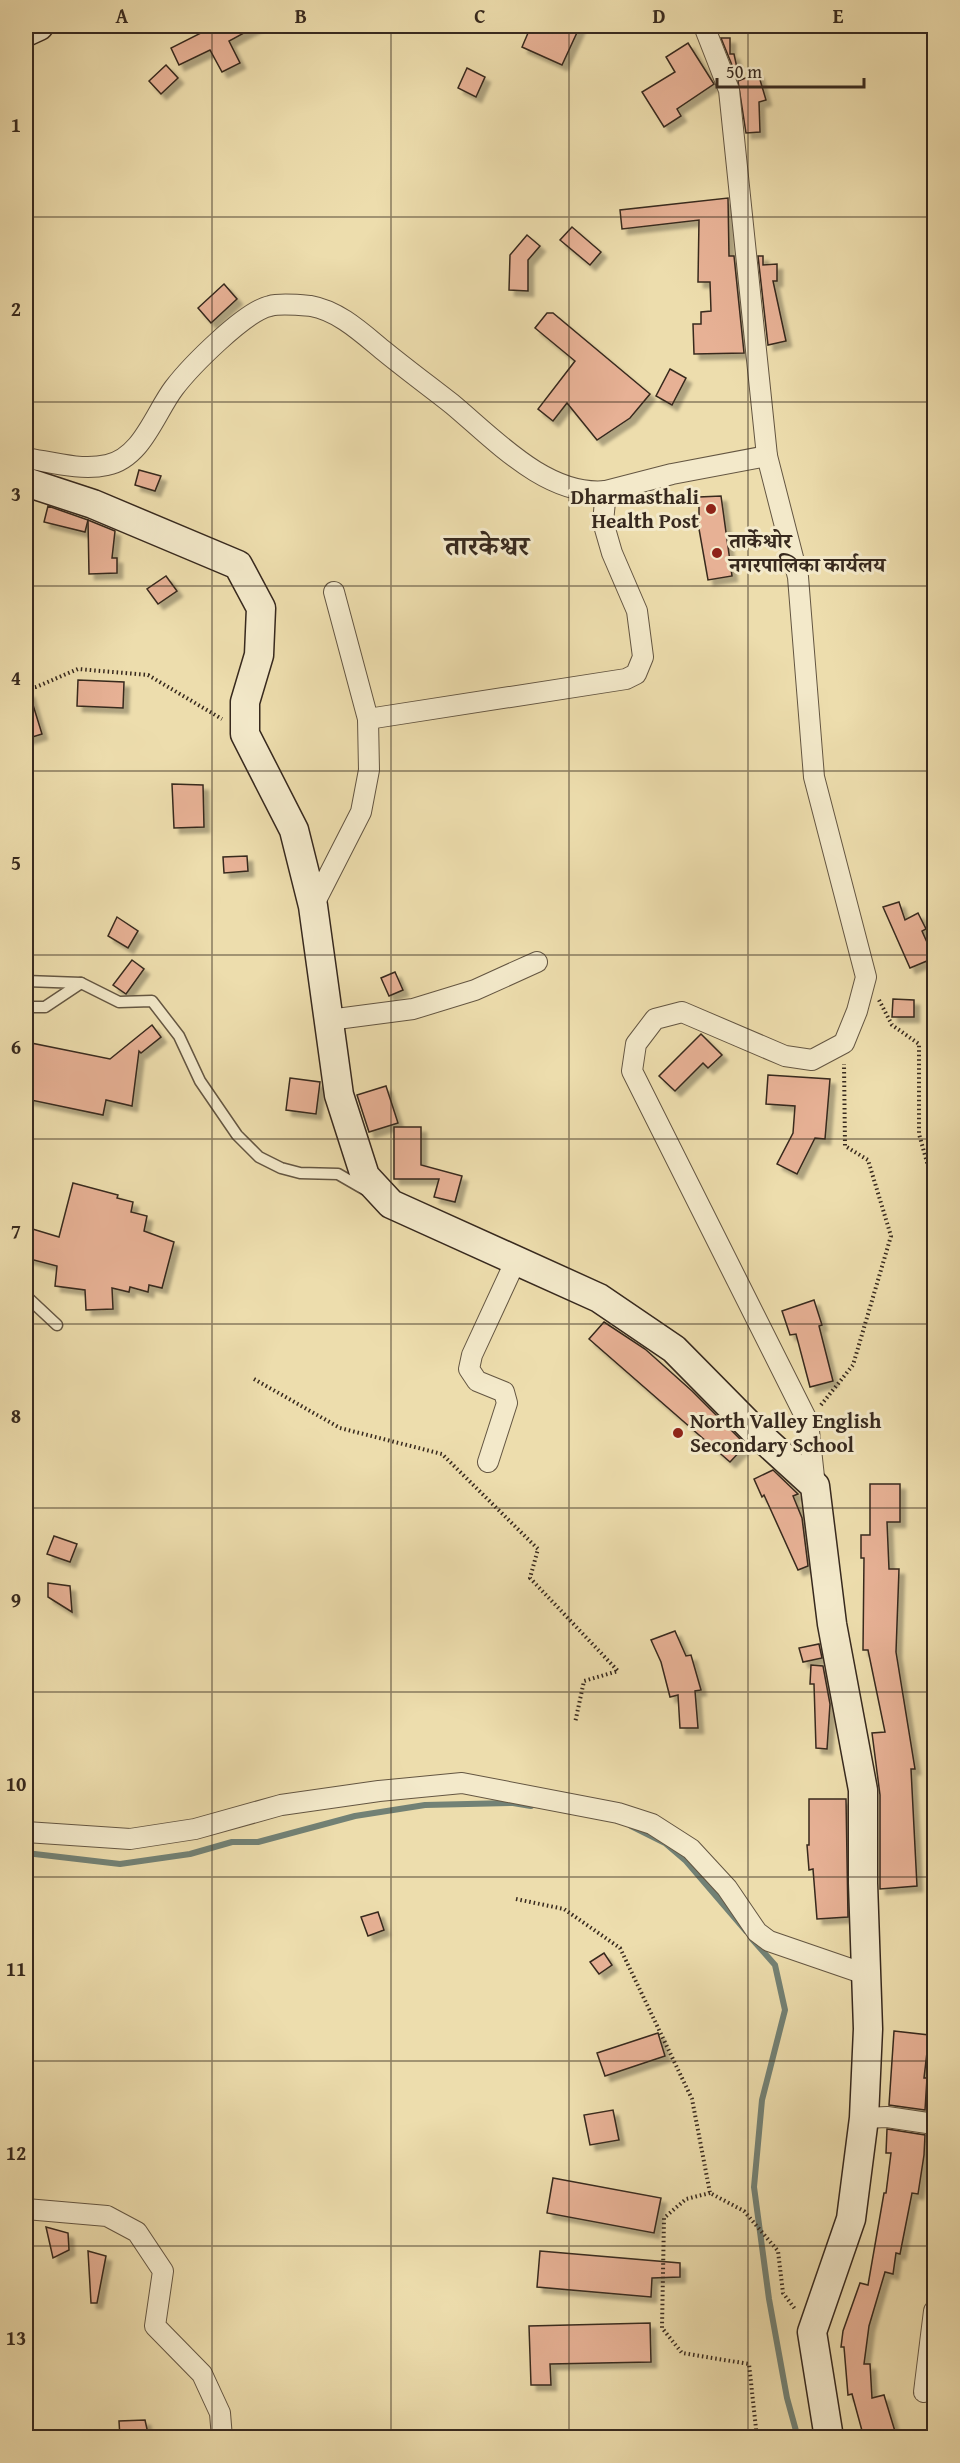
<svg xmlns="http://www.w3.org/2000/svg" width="960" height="2463" font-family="'Gentium Book Plus','Noto Serif Devanagari',serif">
	<defs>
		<filter id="shadow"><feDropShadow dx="5.5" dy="5.5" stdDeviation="1.5" flood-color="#0004"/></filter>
	</defs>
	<rect width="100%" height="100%" fill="#edddad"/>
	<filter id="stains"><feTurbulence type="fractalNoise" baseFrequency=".00333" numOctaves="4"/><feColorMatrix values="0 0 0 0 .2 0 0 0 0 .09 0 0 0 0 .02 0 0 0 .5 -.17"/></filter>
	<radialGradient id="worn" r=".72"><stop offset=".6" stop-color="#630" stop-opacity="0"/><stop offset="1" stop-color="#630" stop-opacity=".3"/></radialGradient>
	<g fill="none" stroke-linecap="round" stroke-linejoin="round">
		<g stroke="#728175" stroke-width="6">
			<polyline points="631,1826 665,1843 686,1861 746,1931"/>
			<polyline points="26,1853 120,1864 190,1854 232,1842 258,1842 355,1816 425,1805 513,1803 531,1806"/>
			<polyline points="752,1939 775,1965 785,2010 762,2100 754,2187 769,2299 787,2398 798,2438"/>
		</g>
	</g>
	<g fill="#e7b195" stroke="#37291e" stroke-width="1.5" filter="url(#shadow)">
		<polygon points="197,26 257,26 229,41 240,63 222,72 210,50 179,65 171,48 201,33"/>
		<polygon points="531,26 580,26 562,65 522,47"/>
		<polygon points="721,38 730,38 730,54 734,54 737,68 734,70"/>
		<polygon points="688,43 714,84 677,109 681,116 664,127 642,92 675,72 666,57"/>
		<polygon points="166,65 178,78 161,94 149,81"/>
		<polygon points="467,68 485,77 476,97 458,88"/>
		<polygon points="758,73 766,100 759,102 760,132 746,133 738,81"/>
		<polygon points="728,198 729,256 734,256 744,353 694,354 693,324 701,324 701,312 711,311 710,282 698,282 699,220 622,229 620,210"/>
		<polygon points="572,227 601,252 590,265 560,240"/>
		<polygon points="527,235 540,246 528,260 528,291 509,290 510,255"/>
		<polygon points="758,256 763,256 763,265 777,264 777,281 773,281 786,341 768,345"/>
		<polygon points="224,284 237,299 211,323 198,308"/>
		<polygon points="547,313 553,313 650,394 630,418 597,440 567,403 553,421 538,409 575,361 535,328"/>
		<polygon points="670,369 686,378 672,405 656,396"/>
		<polygon points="139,470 161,476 155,491 135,485"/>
		<polygon points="721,496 732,576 708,580 699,529 699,497"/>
		<polygon points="48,506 88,520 85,532 44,522"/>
		<polygon points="88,520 115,531 112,558 117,558 117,573 89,574"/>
		<polygon points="166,576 177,591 158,604 147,589"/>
		<polygon points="78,680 124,682 123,708 77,706"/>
		<polygon points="29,692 42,734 26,739 26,693"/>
		<polygon points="172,784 203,785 204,827 174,828"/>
		<polygon points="247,856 248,871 224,873 223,857"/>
		<polygon points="899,902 905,920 918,913 926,929 922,931 934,958 910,968 883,907"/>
		<polygon points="117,917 138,931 128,948 108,936"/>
		<polygon points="132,960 144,969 126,994 113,985"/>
		<polygon points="395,972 403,990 389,996 381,978"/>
		<polygon points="893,999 914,1000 914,1017 892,1017"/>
		<polygon points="152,1025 161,1037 141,1053 139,1051 132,1106 106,1100 103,1115 26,1099 26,1042 110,1059"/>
		<polygon points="701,1034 722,1055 708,1068 703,1063 675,1091 659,1076"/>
		<polygon points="768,1075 830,1079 825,1139 815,1138 797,1174 777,1164 793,1133 795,1106 766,1104"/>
		<polygon points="290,1078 320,1082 316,1114 286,1110"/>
		<polygon points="386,1086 398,1123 369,1132 357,1095"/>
		<polygon points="394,1127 421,1127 421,1165 462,1176 455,1202 434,1197 439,1179 394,1179"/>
		<polygon points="73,1183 118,1195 117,1198 133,1202 131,1212 147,1216 144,1231 174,1242 162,1288 149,1285 148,1292 130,1287 129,1292 112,1288 113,1309 86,1310 85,1290 55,1286 57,1266 26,1258 26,1227 59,1237"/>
		<polygon points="814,1300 822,1325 819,1326 833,1381 810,1387 796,1334 790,1335 782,1311"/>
		<polygon points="604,1322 645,1349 692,1391 746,1445 730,1462 589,1339"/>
		<polygon points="773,1470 798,1494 793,1496 802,1518 808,1566 798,1570 764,1495 762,1497 754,1479"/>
		<polygon points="870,1484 900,1484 900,1522 887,1522 889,1569 899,1569 896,1652 915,1769 911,1769 917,1886 880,1889 880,1795 872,1733 885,1732 868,1650 863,1650 864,1558 861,1558 861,1535 870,1535"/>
		<polygon points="54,1536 77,1544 70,1562 47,1554"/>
		<polygon points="48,1583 70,1586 72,1612 48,1597"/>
		<polygon points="675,1631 686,1656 691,1655 701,1690 695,1691 698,1728 680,1728 678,1695 670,1697 661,1662 651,1640"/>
		<polygon points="819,1644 822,1658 803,1662 799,1648"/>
		<polygon points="811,1665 823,1666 830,1704 827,1749 816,1748 814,1684 810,1684"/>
		<polygon points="809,1799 846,1799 848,1917 817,1919 813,1869 809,1870 807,1845 809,1845"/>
		<polygon points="378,1912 384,1930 368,1936 361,1917"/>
		<polygon points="604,1953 612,1965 599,1974 590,1962"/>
		<polygon points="894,2031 929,2035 924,2078 927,2078 925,2110 889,2105"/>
		<polygon points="658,2033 665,2056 605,2076 597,2053"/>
		<polygon points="613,2110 619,2140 590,2145 584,2115"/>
		<polygon points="887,2129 925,2135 924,2155 918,2194 912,2193 900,2254 896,2253 893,2274 885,2272 869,2326 864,2364 870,2364 872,2398 884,2395 897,2438 864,2438 852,2394 848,2395 844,2347 841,2347 843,2331 860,2283 868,2285 884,2193 886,2193 891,2153 886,2153"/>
		<polygon points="553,2178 661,2198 654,2233 547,2213"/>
		<polygon points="46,2227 68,2233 69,2250 53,2258"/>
		<polygon points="88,2251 106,2256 97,2303 91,2303"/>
		<polygon points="540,2251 680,2263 680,2277 652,2278 651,2297 537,2287"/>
		<polygon points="650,2323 651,2362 550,2364 551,2385 531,2385 529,2326"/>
		<polygon points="145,2420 149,2438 120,2438 119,2421"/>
	</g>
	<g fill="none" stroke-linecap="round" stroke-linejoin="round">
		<g stroke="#645642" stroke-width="13">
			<g id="lane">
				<polyline points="26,981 81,983 45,1007 26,1007"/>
				<polyline points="81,983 119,1002 152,1001 179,1036 200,1081 237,1135 259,1157 281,1168 300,1173 338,1174 364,1189"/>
				<polyline points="26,1296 57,1325"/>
			</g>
		</g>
		<g stroke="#645642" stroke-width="22">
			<g id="street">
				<polyline points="704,26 729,90 767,456 798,577 814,777 866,977 857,1011 844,1043 812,1060 785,1056 682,1012 655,1019 636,1044 632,1071 808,1422 815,1486"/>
				<path d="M26,458C51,462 81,471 107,465C142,458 155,413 174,388C190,367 245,311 270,306C280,303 300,305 311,306C339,311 362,333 384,351C406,369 429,386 452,404C494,439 547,497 606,491"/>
				<polyline points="368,719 626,679 636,674 643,657 637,611 612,553 603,522 606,491 672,474 767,456"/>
				<polyline points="313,906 361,812 369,770 368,719 334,592"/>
				<polyline points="329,1020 413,1009 475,990 537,962"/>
				<polyline points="488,1462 507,1403 504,1392 477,1381 469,1369 472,1355 516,1260"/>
				<polyline points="26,1832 130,1839 195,1829 281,1805 379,1791 462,1783 618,1813 652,1824 691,1849 727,1888 757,1932 769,1941 865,1974"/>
				<polyline points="864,2118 887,2117 934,2124"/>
				<polyline points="26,2209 107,2216 137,2232 163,2271 155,2326 202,2374 220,2413 222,2438"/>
				<polyline points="924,2392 934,2311"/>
			</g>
		</g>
		<g stroke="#37291e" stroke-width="31">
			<g id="secondary">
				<polyline points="26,32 39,26"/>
				<polyline points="26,482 93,504 238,565 261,608 259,655 245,702 245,734 294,830 313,906 339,1095 365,1176 391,1204 599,1298 674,1349 758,1434 815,1486 832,1624 863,1790 863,1883 868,2029 864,2118 851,2219 812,2332 829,2438"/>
			</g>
		</g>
		<g stroke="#37291e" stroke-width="4" stroke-dasharray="1.5 3" stroke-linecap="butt">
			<polyline points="26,688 36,687 78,669 148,675 222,719"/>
			<polyline points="879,1000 892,1025 919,1044 919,1134 934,1187"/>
			<polyline points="254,1379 340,1428 442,1454 538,1549 530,1578 618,1671 584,1681 575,1723"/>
			<polyline points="821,1405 853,1365 891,1236 868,1160 845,1146 844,1064"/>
			<polyline points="516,1899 564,1909 620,1948 692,2099 710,2193 744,2211 778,2251 783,2293 795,2309"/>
			<polyline points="710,2193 686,2199 664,2218 662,2328 682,2353 749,2364 757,2438"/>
		</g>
		<use href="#lane" stroke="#f3e9ca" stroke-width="10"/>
		<use href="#street" stroke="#f3e9ca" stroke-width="20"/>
		<use href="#secondary" stroke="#f3e9ca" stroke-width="28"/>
	</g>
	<path fill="none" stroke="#37291e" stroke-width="1.5" stroke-opacity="0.55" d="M212,26V2438M391,26V2438M569,26V2438M748,26V2438M26,217H934M26,402H934M26,586H934M26,771H934M26,955H934M26,1139H934M26,1324H934M26,1508H934M26,1692H934M26,1877H934M26,2061H934M26,2246H934"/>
	<g fill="#8f2418" stroke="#f3e9ca" stroke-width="2">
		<circle cx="711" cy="509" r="6"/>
		<circle cx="717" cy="553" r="6"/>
		<circle cx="678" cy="1433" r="6"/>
	</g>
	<g text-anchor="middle" stroke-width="6" stroke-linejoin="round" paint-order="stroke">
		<g font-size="21" font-weight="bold" fill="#37291e" stroke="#f3e9ca" text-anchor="start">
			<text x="699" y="504" text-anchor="end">Dharmasthali<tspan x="699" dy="24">Health Post</tspan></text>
			<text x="729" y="548">तार्केश्वोर<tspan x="729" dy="24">नगरपालिका कार्यलय</tspan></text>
			<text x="690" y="1428">North Valley English<tspan x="690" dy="24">Secondary School</tspan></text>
		</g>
		<g font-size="27" font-weight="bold" fill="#37291e" stroke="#f3e9ca">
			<text x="487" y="555">तारकेश्वर</text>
		</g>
	</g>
	<rect width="960" height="2463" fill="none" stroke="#edddad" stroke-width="66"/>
	<path d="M717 78v9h147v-9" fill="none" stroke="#37291e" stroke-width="3"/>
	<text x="726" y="78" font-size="18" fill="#37291e" stroke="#f3e9ca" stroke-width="4.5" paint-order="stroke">50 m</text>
	<rect x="33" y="33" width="894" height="2397" fill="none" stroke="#37291e" stroke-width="2"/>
	<g font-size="20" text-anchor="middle" font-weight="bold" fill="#37291e">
		<text x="122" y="23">A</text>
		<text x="301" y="23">B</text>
		<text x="480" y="23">C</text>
		<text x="659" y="23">D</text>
		<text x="838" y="23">E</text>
		<text x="16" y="132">1</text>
		<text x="16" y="316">2</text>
		<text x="16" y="501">3</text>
		<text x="16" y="685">4</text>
		<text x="16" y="870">5</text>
		<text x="16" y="1054">6</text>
		<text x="16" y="1238">7</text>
		<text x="16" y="1423">8</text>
		<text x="16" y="1607">9</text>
		<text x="16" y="1791">10</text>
		<text x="16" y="1976">11</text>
		<text x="16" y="2160">12</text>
		<text x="16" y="2345">13</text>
	</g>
	<rect width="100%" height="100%" filter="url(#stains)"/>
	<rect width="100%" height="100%" fill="url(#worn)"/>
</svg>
